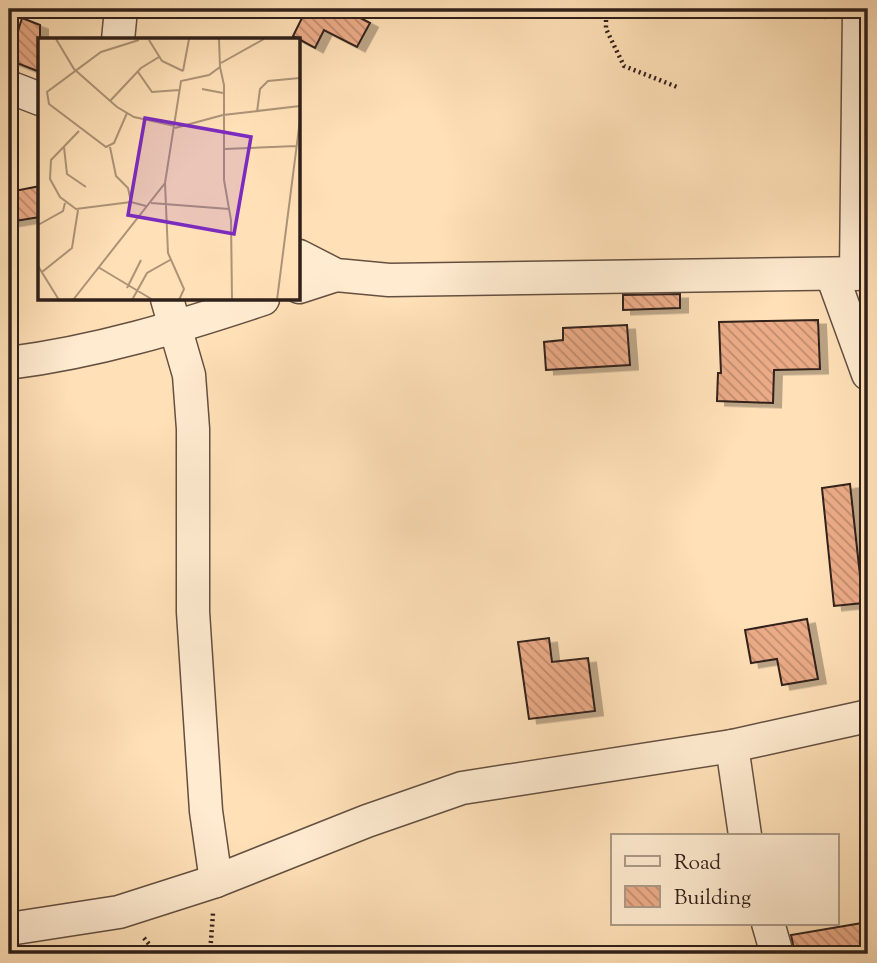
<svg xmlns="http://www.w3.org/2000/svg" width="877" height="963" font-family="'Sorts Mill Goudy',serif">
	<defs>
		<pattern id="building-back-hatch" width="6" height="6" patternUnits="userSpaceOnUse" patternTransform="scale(1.75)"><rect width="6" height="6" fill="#ebab87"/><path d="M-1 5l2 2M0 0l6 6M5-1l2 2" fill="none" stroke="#bf8b6e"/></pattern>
		<filter id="shadow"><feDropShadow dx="8" dy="4.5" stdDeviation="0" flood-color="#0004"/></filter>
	</defs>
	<rect width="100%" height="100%" fill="#ffe0b7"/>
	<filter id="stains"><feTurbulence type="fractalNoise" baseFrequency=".00286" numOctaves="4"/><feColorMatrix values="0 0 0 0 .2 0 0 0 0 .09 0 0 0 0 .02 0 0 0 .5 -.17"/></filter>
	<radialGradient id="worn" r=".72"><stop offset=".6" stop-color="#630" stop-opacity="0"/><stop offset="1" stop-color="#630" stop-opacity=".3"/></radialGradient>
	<g fill="url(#building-back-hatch)" stroke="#30201a" stroke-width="2" filter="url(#shadow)">
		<polygon points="285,9 343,9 370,23 357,47 324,30 315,48 293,36 302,18"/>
		<polygon points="22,18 40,25 40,72 9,60"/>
		<polygon points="40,186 40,217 9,222 9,192"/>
		<polygon points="680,294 680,308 623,310 623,295"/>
		<polygon points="818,320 820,369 774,370 773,403 717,401 718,373 721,373 719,322"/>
		<polygon points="627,325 630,365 546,370 544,342 563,340 563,328"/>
		<polygon points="850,484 863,603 834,606 822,488"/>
		<polygon points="807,619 818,679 782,685 777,659 751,663 745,630"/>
		<polygon points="549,638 552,662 588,658 595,711 529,719 518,642"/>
		<polygon points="868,922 868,954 795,954 791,935"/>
	</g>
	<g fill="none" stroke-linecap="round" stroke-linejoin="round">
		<g stroke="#645041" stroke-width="35">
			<g id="minor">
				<polyline points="118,40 121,9"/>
				<polyline points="9,87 40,99"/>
				<polyline points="299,256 336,275 389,280 868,273"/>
				<polyline points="856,274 859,9"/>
				<polyline points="832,275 868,374"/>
				<polyline points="299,287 336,275"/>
				<polyline points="167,299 189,375 193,429 193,612 206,811 216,881"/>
				<path d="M9,363C96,352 179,327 263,299"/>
				<polyline points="732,746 745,835"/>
				<polyline points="768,923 777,954"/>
				<polyline points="9,929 119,912 216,881 367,821 462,788 732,746 868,716"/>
			</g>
		</g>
		<g stroke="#30201a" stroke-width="4.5" stroke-dasharray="2 3.5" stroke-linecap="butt">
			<polyline points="606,9 606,29 624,66 677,87"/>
			<polyline points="817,9 829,20"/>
			<polyline points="144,938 157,954"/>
			<polyline points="210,954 213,913"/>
		</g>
		<use href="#minor" stroke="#ffebd0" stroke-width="32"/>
	</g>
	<g transform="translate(38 38)">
		<rect width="262" height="262" fill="#ffe0b7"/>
		<path fill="none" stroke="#ac9378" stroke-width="2" d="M18,1L36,31L79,69L96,79L137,88M111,2L124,23L145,33M183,25L226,1M182,29L186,47V142L193,182L194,262M145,33L151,1M100,34L114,54L141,52M164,51L185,55M72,63L103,30L121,19M219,74L222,51L230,43L262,40M89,75L76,105L68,109L11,66L9,54L63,14L101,2M137,90L185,77L262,68M41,93L13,122L12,141L22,159L38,171L93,164L108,168M26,109L29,136L48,149M72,109L78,138L90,150L93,164M186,111L258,108M127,145L130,215L146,251L141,262M113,165L191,171M0,187L25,173L27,165M0,228L21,262M60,229L115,262M4,234L34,210L40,172M89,250L103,222M35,262L127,145L143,43L171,37L182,29L181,1M94,262L109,235L132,222M239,262L262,82"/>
		<path fill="#7b2cbf" fill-opacity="0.15" stroke="#7b2cbf" stroke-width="3.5" d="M107,80L213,99L196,196L90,177Z"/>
		<rect width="262" height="262" fill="none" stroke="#30201a" stroke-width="3.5"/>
	</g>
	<rect width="877" height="963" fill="none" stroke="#ffe0b7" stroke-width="35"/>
	<rect x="10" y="10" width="856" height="942" fill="none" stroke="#30201a" stroke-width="3.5"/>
	<rect x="18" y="18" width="842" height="928" fill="none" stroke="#30201a" stroke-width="2"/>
	<rect x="611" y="834" width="228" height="91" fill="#ffebd0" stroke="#ac9a87" stroke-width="2"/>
	<rect x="625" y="856" width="35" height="10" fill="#ffebd0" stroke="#ac9a87" stroke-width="2"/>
	<text x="674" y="869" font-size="21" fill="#30201a">Road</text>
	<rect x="625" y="886" width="35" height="21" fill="url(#building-back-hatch)" stroke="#ac9a87" stroke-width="2"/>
	<text x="674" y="904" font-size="21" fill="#30201a">Building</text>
	<rect width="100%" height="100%" filter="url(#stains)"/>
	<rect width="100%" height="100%" fill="url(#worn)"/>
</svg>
